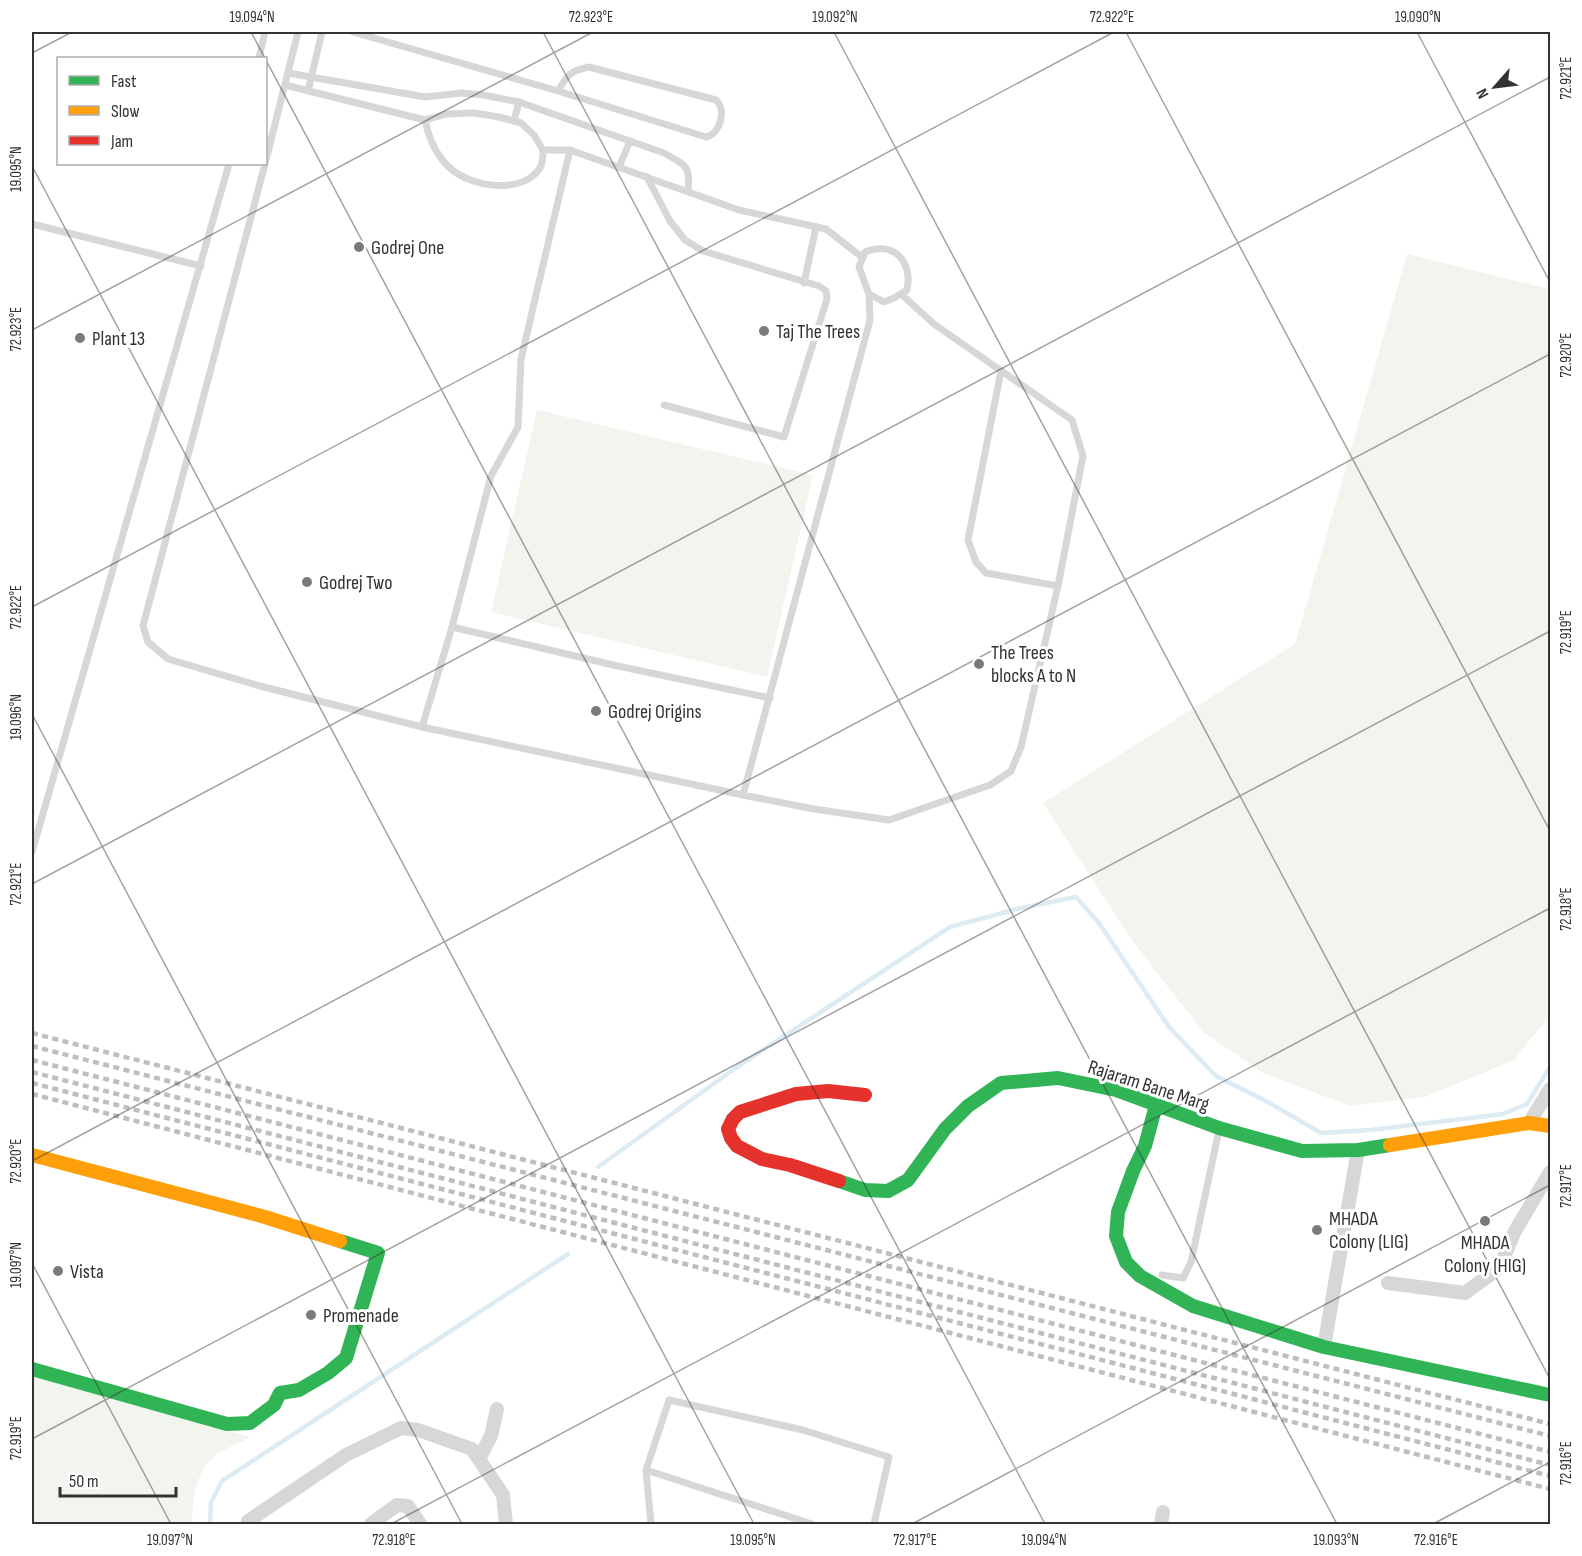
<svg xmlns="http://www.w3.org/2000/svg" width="1582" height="1556" font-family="'Sofia Sans Condensed',sans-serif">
	<rect width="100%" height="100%" fill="#fff"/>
	<g fill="#f1f5ed">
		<polygon points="1407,254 1550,289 1550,1015 1514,1060 1425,1097 1350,1106 1263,1073 1202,1031 1129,936 1043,803 1295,644"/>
		<polygon points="537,410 813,475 767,677 491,612"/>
		<path d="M32,1376L250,1437C239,1444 222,1449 213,1458C194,1475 193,1501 192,1524H32Z"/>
	</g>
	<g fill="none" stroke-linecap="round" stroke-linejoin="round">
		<g stroke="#ddebf3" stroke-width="4.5">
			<polyline points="598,1167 737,1067 950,927 1021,908 1076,897 1099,923 1169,1027 1216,1076 1264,1100 1321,1133 1371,1130 1503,1114 1527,1104 1550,1067"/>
			<polyline points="210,1524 211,1502 222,1481 568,1254"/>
		</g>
		<g stroke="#d7d7d7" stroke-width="7">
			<path d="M353,32L558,91L706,137C720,134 727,110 716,100L589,67C570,71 568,74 558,91"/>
			<polyline points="259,58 265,32"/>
			<path d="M288,73L425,97L462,93L483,95L519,102L664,153C685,165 691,165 688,191"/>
			<path d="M285,85L425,120L446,114L474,113L499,117L521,123L534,135L543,150C543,155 543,163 540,168C522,195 472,187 451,169C436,156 429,139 425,120"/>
			<polyline points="308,91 322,32"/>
			<polyline points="514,121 519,102"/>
			<polyline points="543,150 570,150 739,210 826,229 863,258"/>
			<polyline points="266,160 298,32"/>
			<polyline points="265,164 143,626 148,642 168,659 260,686 422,727 743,795"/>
			<polyline points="619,167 630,141"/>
			<polyline points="647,177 670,221 685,240 703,251 819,286 826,291 827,299 784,437 664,405"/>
			<polyline points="32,224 201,266"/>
			<polyline points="804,283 816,227"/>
			<path d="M869,294L884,302L894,298L907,290C913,262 894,240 865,252L859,267L869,294L870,320L743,795L814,809L889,820L990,785L1011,771L1021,747L1058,586L1083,456L1072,420L934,324L901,294"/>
			<polyline points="1001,371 968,540 976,562 986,573 1058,586"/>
			<polyline points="452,627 613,665 770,698"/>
			<polyline points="422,727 452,627 491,476 518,427 521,359 570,150"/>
			<polyline points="32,852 229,164"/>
			<polyline points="1162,1275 1183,1278 1191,1262 1219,1130"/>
			<polyline points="646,1470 812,1524"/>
			<polyline points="651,1524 646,1470 669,1400 803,1430 889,1457 874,1524"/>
		</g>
		<g stroke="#d7d7d7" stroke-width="14">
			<polyline points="1529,1123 1550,1089"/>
			<polyline points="1388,1283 1465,1293 1499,1268 1515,1231 1550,1172"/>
			<polyline points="1324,1347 1358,1150"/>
			<polyline points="479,1459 491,1436 497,1409"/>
			<polyline points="248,1524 248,1521 346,1455 401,1428 418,1430 472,1449 503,1495 506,1524"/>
			<polyline points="371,1524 397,1505 408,1506 420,1524"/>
			<polyline points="1161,1524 1163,1512"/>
		</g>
		<g stroke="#30b455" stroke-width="14">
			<polyline points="1156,1105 1145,1146 1133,1171 1118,1212 1116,1236 1126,1262 1140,1276 1193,1306 1324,1347 1550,1395"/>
			<polyline points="839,1181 865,1190 888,1191 908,1180 945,1129 968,1106 1001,1083 1058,1078 1116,1090 1219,1128 1302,1151 1358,1150 1390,1145"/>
			<polyline points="32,1369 227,1424 250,1423 274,1405 280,1393 299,1390 328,1373 346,1358 378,1253 340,1241"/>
		</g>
		<g stroke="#ff9f0a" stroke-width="14">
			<polyline points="1390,1145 1529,1123 1550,1126"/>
			<polyline points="32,1155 265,1217 340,1241"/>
		</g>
		<polyline stroke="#e5322d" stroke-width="14" points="839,1181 790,1165 762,1159 737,1146 731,1138 728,1129 733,1119 740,1112 796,1094 828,1091 865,1095"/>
		<g stroke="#bebebe" stroke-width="4.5" stroke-dasharray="6 4.5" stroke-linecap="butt">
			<polyline points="32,1033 1550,1424"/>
			<polyline points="32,1046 1550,1436"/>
			<polyline points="32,1060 1550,1452"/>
			<polyline points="32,1072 1550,1465"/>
			<polyline points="32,1083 1550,1476"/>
			<polyline points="32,1094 1550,1489"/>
		</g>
	</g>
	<path fill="none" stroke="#333" stroke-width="1.5" stroke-opacity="0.45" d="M251,32L1045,1524M543,32L1337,1524M834,32L1550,1379M1126,32L1550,831M1417,32L1550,282M32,53L72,32M32,166L754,1524M32,330L593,32M32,607L1114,32M32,714L462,1524M32,884L1550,77M32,1161L1550,354M32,1263L171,1524M32,1439L1550,631M391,1524L1550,908M912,1524L1550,1185M1433,1524L1550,1462"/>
	<g fill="#7a7a7a" stroke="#fff" stroke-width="2">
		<circle cx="359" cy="247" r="6"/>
		<circle cx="764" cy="331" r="6"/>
		<circle cx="80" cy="338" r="6"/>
		<circle cx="307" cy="582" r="6"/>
		<circle cx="979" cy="664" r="6"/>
		<circle cx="596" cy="711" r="6"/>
		<circle cx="1485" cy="1221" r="6"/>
		<circle cx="1317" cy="1230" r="6"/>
		<circle cx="58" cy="1271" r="6"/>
		<circle cx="311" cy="1315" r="6"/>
	</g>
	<g text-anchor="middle" stroke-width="6" stroke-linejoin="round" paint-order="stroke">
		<g font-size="20" fill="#333" stroke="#fff" text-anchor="start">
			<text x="371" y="254">Godrej One</text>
			<text x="776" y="338">Taj The Trees</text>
			<text x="92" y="345">Plant 13</text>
			<text x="319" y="589">Godrej Two</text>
			<text x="991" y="659">The Trees<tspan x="991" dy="23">blocks A to N</tspan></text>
			<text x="608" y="718">Godrej Origins</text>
			<text x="1329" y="1225">MHADA<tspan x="1329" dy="23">Colony (LIG)</tspan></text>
			<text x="1485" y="1249" text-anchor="middle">MHADA<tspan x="1485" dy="23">Colony (HIG)</tspan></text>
			<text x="70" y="1278">Vista</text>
			<text x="323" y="1322">Promenade</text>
		</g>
		<g font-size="20" fill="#333" stroke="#fff">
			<text transform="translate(1149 1085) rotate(18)" y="7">Rajaram Bane Marg</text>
		</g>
	</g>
	<rect width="1582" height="1556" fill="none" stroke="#ffffff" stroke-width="66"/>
	<rect x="57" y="57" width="210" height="108" fill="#ffffff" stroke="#adadad" stroke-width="1.5"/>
	<rect x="69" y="76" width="30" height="9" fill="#30b455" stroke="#adadad" stroke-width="1.5"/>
	<text x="111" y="87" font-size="18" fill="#333333">Fast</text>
	<rect x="69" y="106" width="30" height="9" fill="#ff9f0a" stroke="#adadad" stroke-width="1.5"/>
	<text x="111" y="117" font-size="18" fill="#333333">Slow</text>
	<rect x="69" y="136" width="30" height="9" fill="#e5322d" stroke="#adadad" stroke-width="1.5"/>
	<text x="111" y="147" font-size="18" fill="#333333">Jam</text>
	<g transform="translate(1495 87) rotate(242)" stroke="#ffffff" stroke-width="4.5" paint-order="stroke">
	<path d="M0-4.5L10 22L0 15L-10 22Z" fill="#333333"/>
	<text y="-9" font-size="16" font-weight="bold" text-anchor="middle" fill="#333333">N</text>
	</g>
	<path d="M60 1487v9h116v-9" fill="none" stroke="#333333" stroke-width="3"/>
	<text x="69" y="1487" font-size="18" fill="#333333" stroke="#ffffff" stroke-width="4.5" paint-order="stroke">50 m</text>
	<rect x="33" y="33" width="1516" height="1490" fill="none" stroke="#333" stroke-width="2"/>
	<g font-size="15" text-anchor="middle" fill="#333">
		<text x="252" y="22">19.094°N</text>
		<text x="591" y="22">72.923°E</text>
		<text x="835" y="22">19.092°N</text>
		<text x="1112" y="22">72.922°E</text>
		<text x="1418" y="22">19.090°N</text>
		<text transform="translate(1566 78) rotate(-90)" y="5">72.921°E</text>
		<text transform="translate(16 169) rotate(-90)" y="5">19.095°N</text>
		<text transform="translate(16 329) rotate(-90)" y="5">72.923°E</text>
		<text transform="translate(1566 355) rotate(-90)" y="5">72.920°E</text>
		<text transform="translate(16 607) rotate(-90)" y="5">72.922°E</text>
		<text transform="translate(1566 632) rotate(-90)" y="5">72.919°E</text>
		<text transform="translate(16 717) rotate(-90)" y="5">19.096°N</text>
		<text transform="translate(16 884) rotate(-90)" y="5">72.921°E</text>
		<text transform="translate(1566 909) rotate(-90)" y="5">72.918°E</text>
		<text transform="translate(16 1161) rotate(-90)" y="5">72.920°E</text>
		<text transform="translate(1566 1186) rotate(-90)" y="5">72.917°E</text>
		<text transform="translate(16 1265) rotate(-90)" y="5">19.097°N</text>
		<text transform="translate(16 1438) rotate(-90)" y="5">72.919°E</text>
		<text transform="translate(1566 1463) rotate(-90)" y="5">72.916°E</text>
		<text x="170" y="1545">19.097°N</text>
		<text x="394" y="1545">72.918°E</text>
		<text x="753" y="1545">19.095°N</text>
		<text x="915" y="1545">72.917°E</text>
		<text x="1044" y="1545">19.094°N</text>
		<text x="1336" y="1545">19.093°N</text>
		<text x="1436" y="1545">72.916°E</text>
	</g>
</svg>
